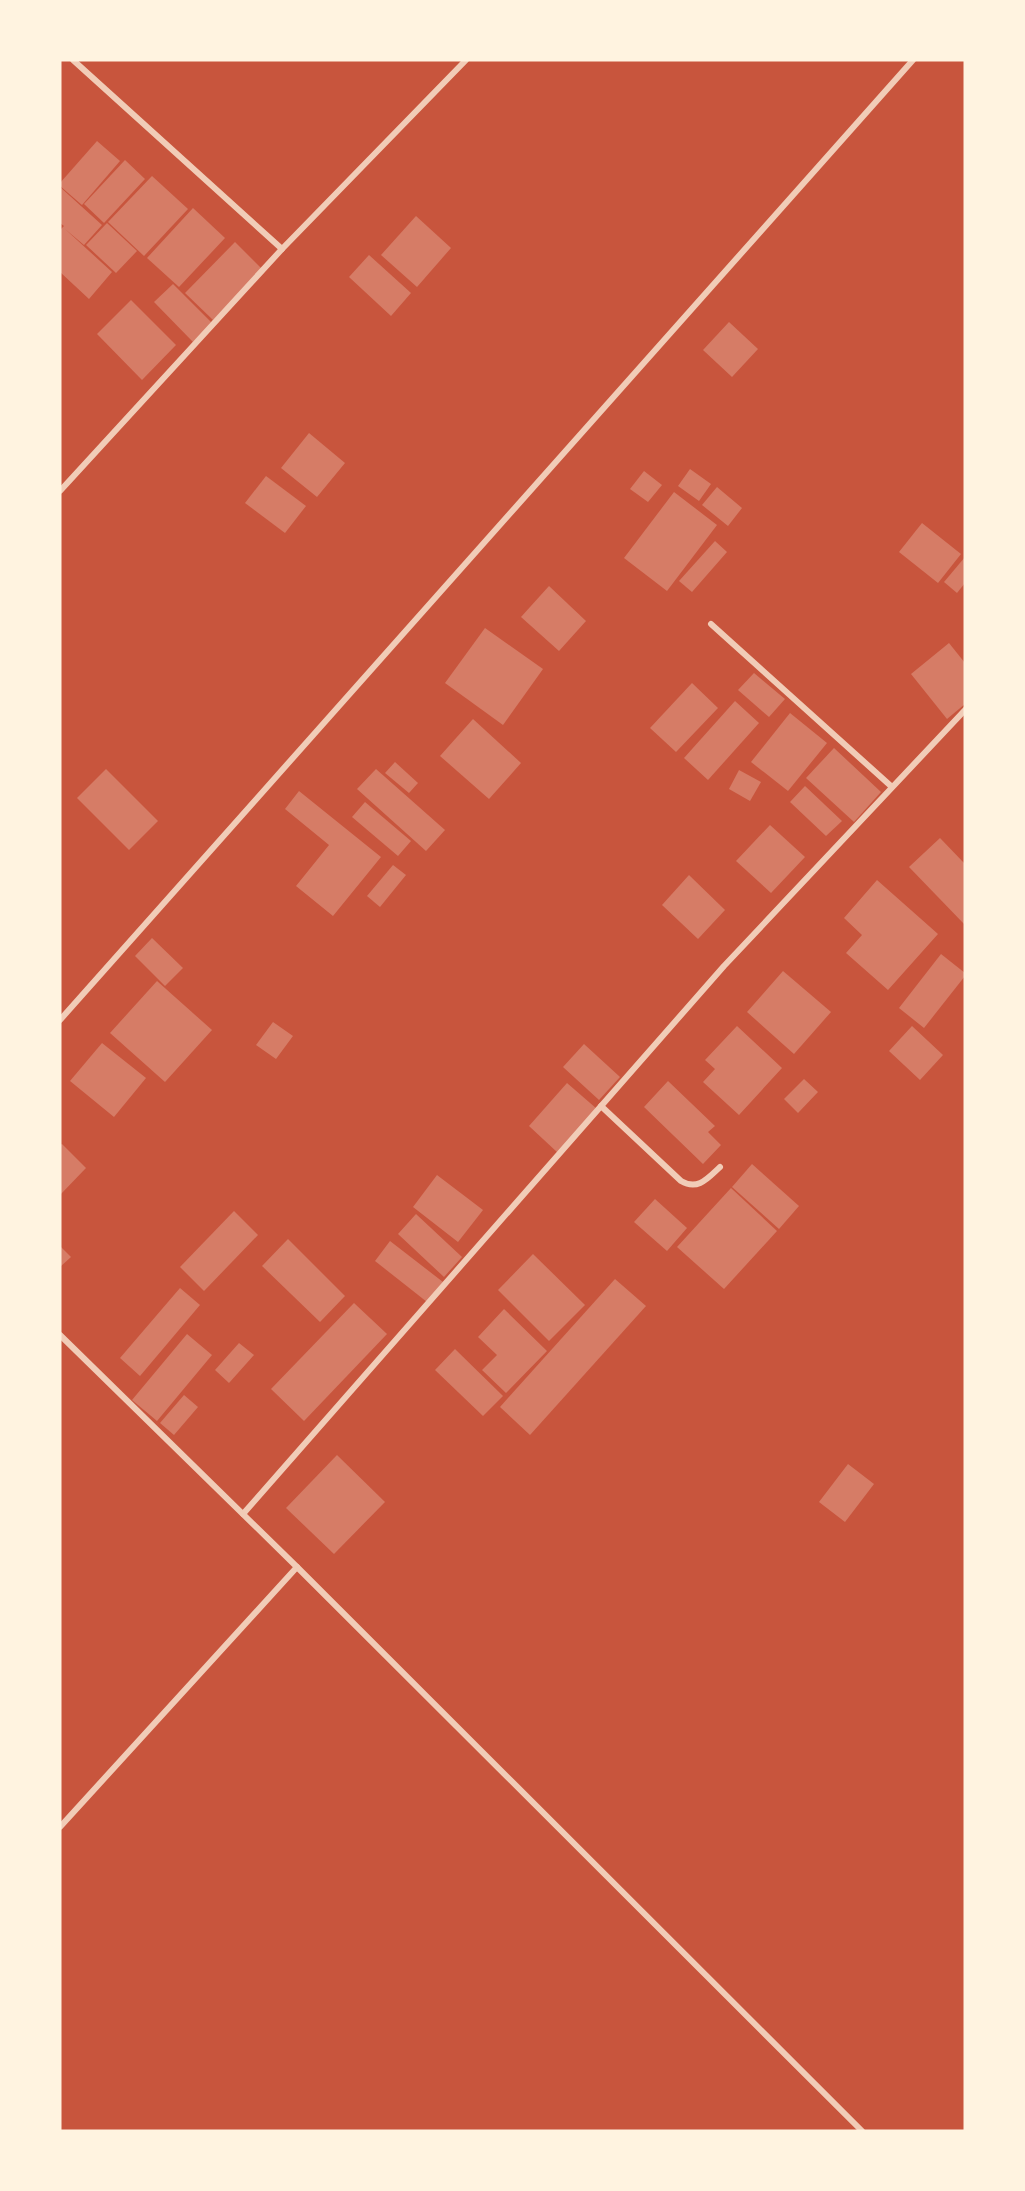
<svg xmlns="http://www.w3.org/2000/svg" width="1025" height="2191" font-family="'IBM Plex Sans',sans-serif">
	<rect width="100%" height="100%" fill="#c8553d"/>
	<g fill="#d67c66">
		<polygon points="97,141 120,161 82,205 60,186 60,183"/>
		<polygon points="125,160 145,179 104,223 84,204"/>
		<polygon points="152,176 188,209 144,256 108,222"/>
		<polygon points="60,187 102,225 84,245 65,229 112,272 89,299 60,272 60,230 64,226 60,223"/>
		<polygon points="193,208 225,238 179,287 147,258"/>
		<polygon points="416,216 451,248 417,287 381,255"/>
		<polygon points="107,223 137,251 116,273 86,245"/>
		<polygon points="235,242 262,269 213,320 185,293"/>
		<polygon points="369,255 411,293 391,316 349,277"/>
		<polygon points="173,284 212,323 193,342 154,302"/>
		<polygon points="131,300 176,345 142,380 97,334"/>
		<polygon points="729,322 758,349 732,377 703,350"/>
		<polygon points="309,433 345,463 317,497 281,468"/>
		<polygon points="690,469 711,484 699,501 678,486"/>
		<polygon points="644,471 662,485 648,502 630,489"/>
		<polygon points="266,476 306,506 285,533 245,503"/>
		<polygon points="717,487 742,508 728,526 702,505"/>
		<polygon points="674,492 717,525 667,591 624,558"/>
		<polygon points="922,523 961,554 938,583 899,552"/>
		<polygon points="715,541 727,552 692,592 679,581"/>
		<polygon points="965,557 965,583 957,593 944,582"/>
		<polygon points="549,586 586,621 559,651 521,617"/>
		<polygon points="485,628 543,669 503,725 445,683"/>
		<polygon points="949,643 965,663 965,704 947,719 911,674"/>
		<polygon points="754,673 785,699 769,717 738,690"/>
		<polygon points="692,683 718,708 676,752 650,728"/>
		<polygon points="735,701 759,723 708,780 684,758"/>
		<polygon points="790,713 827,743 788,791 751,762"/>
		<polygon points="473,719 521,763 489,799 440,756"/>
		<polygon points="834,748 881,792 854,822 806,778"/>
		<polygon points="395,762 418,783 409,793 385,773"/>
		<polygon points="106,769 158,821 129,850 77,798"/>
		<polygon points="376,769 445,830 426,851 357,789"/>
		<polygon points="739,770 761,782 750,801 729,789"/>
		<polygon points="805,786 842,821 826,836 790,802"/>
		<polygon points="299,791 381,857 333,916 296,886 329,845 285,809"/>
		<polygon points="365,802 411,841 398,856 352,817"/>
		<polygon points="770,825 805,857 771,893 736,861"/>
		<polygon points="940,838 965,864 965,925 909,867"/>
		<polygon points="393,865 406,875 380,907 367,896"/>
		<polygon points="689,875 725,910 698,939 662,905"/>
		<polygon points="877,880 938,934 888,990 846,953 862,935 844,918"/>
		<polygon points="152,938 183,968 165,986 135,956"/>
		<polygon points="941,954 965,973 965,976 924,1028 899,1008"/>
		<polygon points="783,971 831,1012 794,1054 747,1012"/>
		<polygon points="157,981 212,1030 165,1082 110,1033"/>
		<polygon points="273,1022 293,1036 276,1059 256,1045"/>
		<polygon points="737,1026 782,1068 739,1115 703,1082 715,1069 705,1060"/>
		<polygon points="912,1026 943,1055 920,1080 889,1051"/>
		<polygon points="102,1043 146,1078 114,1117 70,1081"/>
		<polygon points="584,1044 620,1077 599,1100 563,1067"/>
		<polygon points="804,1079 818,1092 798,1113 784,1099"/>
		<polygon points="668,1081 715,1126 708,1132 721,1145 703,1164 644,1107"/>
		<polygon points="567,1083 597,1109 558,1153 529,1126"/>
		<polygon points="62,1144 86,1168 60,1195 60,1145"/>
		<polygon points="752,1164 799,1206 779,1229 732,1187"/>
		<polygon points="437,1175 483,1210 458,1242 413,1207"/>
		<polygon points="731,1188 777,1231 724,1289 677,1247"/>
		<polygon points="655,1199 687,1228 667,1251 634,1222"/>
		<polygon points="234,1211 258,1235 204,1291 180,1267"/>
		<polygon points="416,1214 462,1257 444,1277 398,1234"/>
		<polygon points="288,1239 345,1296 320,1322 262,1266"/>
		<polygon points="390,1241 443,1282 427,1302 375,1261"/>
		<polygon points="60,1246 71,1257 60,1267"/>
		<polygon points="533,1254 585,1305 549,1341 498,1290"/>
		<polygon points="615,1279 646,1306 530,1435 500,1407"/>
		<polygon points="180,1288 200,1305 140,1376 120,1358"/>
		<polygon points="354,1303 387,1334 304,1421 271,1389"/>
		<polygon points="504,1309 547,1351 506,1393 482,1370 497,1355 478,1337"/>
		<polygon points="187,1334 212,1355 157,1421 132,1400"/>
		<polygon points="239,1343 254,1355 229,1383 215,1370"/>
		<polygon points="455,1349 503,1396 483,1416 435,1370"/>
		<polygon points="184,1395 198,1407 174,1435 160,1423"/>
		<polygon points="337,1455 385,1502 334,1554 286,1508"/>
		<polygon points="848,1464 874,1484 845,1522 819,1502"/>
	</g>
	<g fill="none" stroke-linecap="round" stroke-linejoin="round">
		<g stroke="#f1ccb7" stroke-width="6">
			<polyline points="73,60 282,249"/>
			<polyline points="60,491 282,249 466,60"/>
			<polyline points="711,624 892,787"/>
			<polyline points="60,1020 913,60"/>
			<path d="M601,1106L681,1181C698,1191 708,1178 720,1167"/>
			<polyline points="60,1335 297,1567 862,2131"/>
			<polyline points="243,1514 724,966 965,710"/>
			<polyline points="60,1827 297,1567"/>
		</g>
	</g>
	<rect width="1025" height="2191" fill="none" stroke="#fff3e0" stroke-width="123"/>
</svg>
